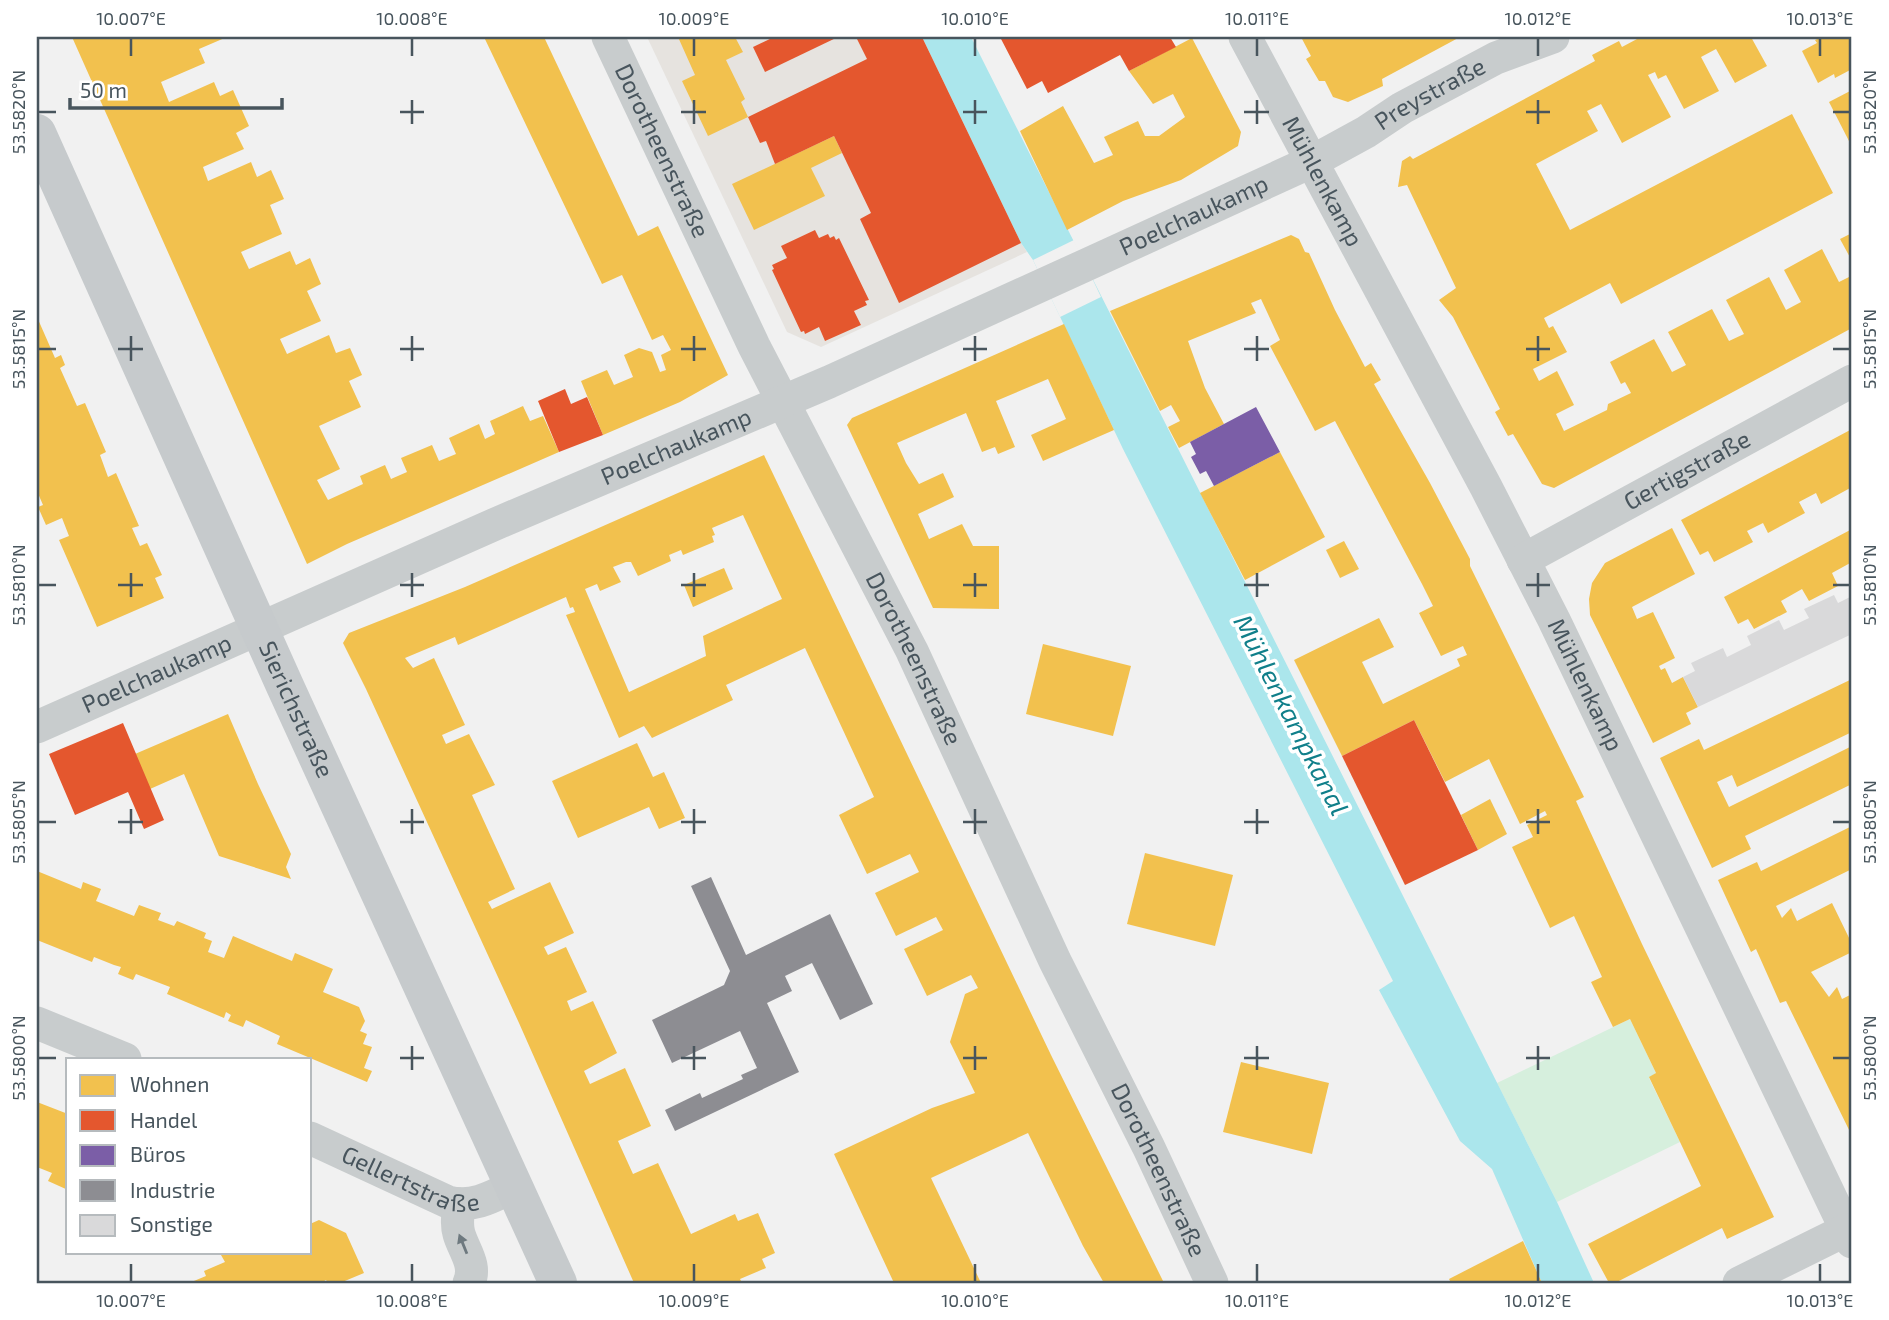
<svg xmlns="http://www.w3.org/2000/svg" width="1889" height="1320" font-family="'Exo 2',sans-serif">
	<rect width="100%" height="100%" fill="#f1f1f1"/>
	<polygon fill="#e6e3df" points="647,37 922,37 1021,243 1027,252 821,347 787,332"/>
	<polygon fill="#d6efdd" points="1630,1019 1656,1073 1649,1078 1680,1142 1557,1202 1497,1083"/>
	<polygon fill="#abe6ec" points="922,37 971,37 1557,1202 1594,1283 1542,1283 1492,1169 1460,1141 1379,990 1393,981 1123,449 1033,260 1021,243"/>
	<polygon fill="#f1f1f1" points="1074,240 1101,297 1060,317 1033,260"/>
	<g fill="#f2c14e" fill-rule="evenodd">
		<polygon points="72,37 227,37 199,49 205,63 161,82 169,102 214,82 220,96 233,90 249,126 236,133 244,149 203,167 208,181 251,162 257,177 271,170 284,199 270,205 282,234 241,252 249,269 290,251 296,265 310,258 321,284 307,291 321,321 280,339 287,354 329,335 336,353 350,348 362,375 349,381 361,407 319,426 340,469 317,480 328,500 363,484 360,476 385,465 391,479 407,472 401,458 432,445 439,461 456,454 449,438 479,424 485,439 495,434 490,421 523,406 530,421 543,416 559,452 347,544 307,564"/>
		<polygon points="484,37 544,37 638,236 658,226 728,375 680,402 603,435 581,381 607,370 614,385 633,377 624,355 639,348 652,352 660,372 666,370 661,355 671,350 663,335 652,340 622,275 602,284"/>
		<polygon points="678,37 735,37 743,52 726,60 745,99 741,102 748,117 708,136 682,81 695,75"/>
		<polygon points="1301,37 1460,37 1382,79 1383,86 1348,102 1333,97 1325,81 1319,81 1306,59 1311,56"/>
		<polygon points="1636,37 1751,37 1767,66 1735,83 1716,49 1701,57 1719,91 1684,109 1666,75 1658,79 1655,72 1648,75 1671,117 1622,143 1601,104 1587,111 1598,131 1536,164 1570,230 1792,114 1833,193 1621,304 1610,283 1544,318 1549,328 1553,326 1567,352 1533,369 1539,381 1557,371 1574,405 1556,414 1564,431 1607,410 1608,404 1631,393 1625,382 1621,384 1610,362 1654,339 1672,372 1686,365 1668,332 1712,309 1729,341 1744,334 1726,300 1769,277 1786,310 1801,302 1784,270 1822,249 1839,282 1849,277 1852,281 1852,328 1554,488 1542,484 1513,434 1508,436 1495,412 1500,409 1453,317 1439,300 1456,288 1407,185 1398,187 1402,161 1410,156 1413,159 1595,61 1592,55 1619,41 1622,47 1637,39"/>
		<polygon points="1822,37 1852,37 1852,69 1835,78 1834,74 1818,83 1802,51 1817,43 1815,40"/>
		<polygon points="1192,38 1241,132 1238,146 1181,180 1123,201 1067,230 1020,131 1063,106 1094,163 1113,155 1104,137 1138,121 1145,136 1159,136 1185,117 1173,94 1153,104 1129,71"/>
		<polygon points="1852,90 1852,142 1850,143 1829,102"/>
		<polygon points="834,136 842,153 811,168 825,196 754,230 732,184"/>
		<polygon points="1852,233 1852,261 1840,239"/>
		<polygon points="1291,235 1299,239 1305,252 1309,253 1335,310 1365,367 1371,363 1381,380 1374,384 1430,483 1470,559 1470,566 1584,797 1576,801 1642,944 1774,1217 1727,1239 1722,1228 1615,1283 1609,1283 1588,1244 1701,1186 1649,1077 1656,1073 1630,1019 1613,1027 1591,982 1602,977 1574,916 1550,928 1512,847 1533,837 1527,825 1547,815 1545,811 1520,824 1489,759 1445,782 1414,720 1342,756 1294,660 1379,618 1394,647 1362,662 1383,704 1460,666 1457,659 1467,655 1463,646 1441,656 1419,613 1433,606 1422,584 1335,421 1315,431 1270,346 1280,340 1261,299 1251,303 1256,313 1188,341 1205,388 1224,424 1179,448 1168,427 1180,421 1171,405 1160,411 1110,311"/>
		<polygon points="37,317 55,358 61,355 65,365 60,368 77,406 85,403 106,452 100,455 108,477 116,473 139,526 132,528 140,546 147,543 162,575 155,578 164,598 97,627 59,540 69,536 62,518 46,525 38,507 43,505 37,491"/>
		<polygon points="1064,324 1114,430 1043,461 1031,435 1066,419 1048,379 996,401 1015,447 998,454 995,447 982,452 966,413 897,443 906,463 919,484 943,473 954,497 918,514 929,539 962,524 973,546 999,546 999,609 933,608 847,425 852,418"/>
		<polygon points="1852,429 1852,487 1821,504 1816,493 1799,502 1805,513 1768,533 1763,523 1747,531 1753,542 1714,562 1708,551 1700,555 1681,520"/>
		<polygon points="1280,452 1325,537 1245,580 1200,493"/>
		<path d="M764,455L1051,1055L1164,1283H1104L1083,1246L1028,1133L931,1178L981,1283H894L834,1154L932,1108L975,1093L950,1042L965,994L978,988L971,975L927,996L904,949L943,930L936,917L896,936L875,893L919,872L910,854L867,874L839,815L874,797L805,648L726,685L733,700L652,738L644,726L619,738L566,615L575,612L573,607L570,608L566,597L458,645L455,637L405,658L413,668L434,658L465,725L442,735L446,744L469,734L495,785L472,795L515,889L488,902L492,909L550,882L574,933L544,947L548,955L566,947L587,992L567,1001L571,1011L593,1001L617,1053L584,1071L590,1084L625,1068L651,1126L618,1141L633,1174L658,1163L691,1234L735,1214L738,1221L758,1213L775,1253L762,1259L766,1268L740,1279L742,1283H634L519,1023L366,689L343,643L349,633L465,587ZM743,515L782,599L703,636L706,656L629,692L585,589L597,584L600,591L621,582L613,567L626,562H631L638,576L671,561L669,555L681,550L683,555L714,542L712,536L715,535L712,528Z"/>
		<polygon points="1672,528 1695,574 1632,607 1637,619 1653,612 1675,658 1659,666 1661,670 1665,668 1672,683 1683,677 1698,707 1686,713 1691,724 1653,743 1597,629 1590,615 1589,599 1592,583 1605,563"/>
		<polygon points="1852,529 1852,562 1832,573 1838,586 1809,601 1802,589 1781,601 1787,612 1754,629 1748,619 1738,624 1724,597"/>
		<polygon points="1344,541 1359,569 1340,578 1326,550"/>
		<polygon points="724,568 733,589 693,607 684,585"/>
		<polygon points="1043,644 1131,666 1113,736 1026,714"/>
		<polygon points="1852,679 1852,732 1737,787 1732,775 1717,782 1729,807 1852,746 1852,784 1745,836 1751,849 1712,868 1660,758 1699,739 1704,750"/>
		<polygon points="228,714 258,784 291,854 286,867 291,879 219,856 184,774 150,789 135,754"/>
		<polygon points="637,743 653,777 664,772 685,818 659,829 649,807 578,838 552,781"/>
		<polygon points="1490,799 1507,834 1478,850 1461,815"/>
		<polygon points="1852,826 1852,869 1776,906 1782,918 1791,908 1797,921 1832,903 1852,944 1852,952 1811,972 1829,997 1837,987 1842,999 1852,994 1852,1136 1786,1001 1780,1003 1756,949 1751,952 1718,880 1757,862 1761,871"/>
		<polygon points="1145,853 1233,875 1215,946 1127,924"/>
		<polygon points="37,871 81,889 83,882 101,889 96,901 134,916 139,905 161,913 158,920 174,926 177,921 206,933 204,938 212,941 208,952 224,958 233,936 292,961 295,953 333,969 323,992 359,1007 365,1021 360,1031 367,1034 363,1044 372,1047 364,1068 372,1071 367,1082 277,1044 280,1036 246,1020 243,1027 228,1021 231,1015 226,1012 224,1018 167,994 170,987 136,974 133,980 118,974 121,967 114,965 94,957 92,962 37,940"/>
		<polygon points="1241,1062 1329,1083 1312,1154 1223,1132"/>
		<polygon points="37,1102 68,1114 68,1190 48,1181 52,1173 37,1167"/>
		<polygon points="319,1220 346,1233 364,1273 340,1283 328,1283 326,1280 321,1283 189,1283 206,1276 204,1271 225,1262 221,1255 227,1252 310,1252 310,1224"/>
		<polygon points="1523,1241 1542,1283 1451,1283 1449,1279"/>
	</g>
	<g fill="#e4572e">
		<polygon points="774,37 838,37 765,72 753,47"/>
		<polygon points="856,37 922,37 1021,243 899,303 860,219 871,213 834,136 775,164 766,141 760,143 748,117 867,59"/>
		<polygon points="1000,37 1170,37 1176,47 1129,71 1120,55 1048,93 1042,81 1027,89"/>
		<polygon points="815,230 819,238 828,234 830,238 834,236 836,240 839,238 869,300 865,301 867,305 854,311 861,325 825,341 819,327 805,334 804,331 801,332 772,270 774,269 772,265 787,258 781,246"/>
		<polygon points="565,389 571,404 587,397 603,435 559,452 538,401"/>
		<polygon points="1414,720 1478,850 1405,885 1342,756"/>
		<polygon points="123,723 164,820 144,829 128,792 75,815 49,754"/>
	</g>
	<polygon fill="#7b5ea7" points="1256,407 1280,452 1214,486 1206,471 1200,474 1191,457 1196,454 1190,442"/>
	<polygon fill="#8d8d92" points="711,877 746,955 830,914 873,1004 840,1020 812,963 785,976 792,991 767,1003 799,1072 675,1131 665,1110 700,1093 702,1098 743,1079 741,1075 757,1068 740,1031 672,1063 652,1020 724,985 730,971 691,886"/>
	<polygon fill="#d9d9da" points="1834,595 1838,603 1852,596 1852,634 1698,707 1683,677 1695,671 1691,663 1723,648 1727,657 1751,645 1747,636 1779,620 1784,630 1809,618 1804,609"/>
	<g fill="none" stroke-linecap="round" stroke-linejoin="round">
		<g stroke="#c8cccd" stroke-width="33">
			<path id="s1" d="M608,37L754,346L912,651L1055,961L1149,1148L1212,1283"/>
			<path id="s2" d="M1245,37L1486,487L1554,620L1852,1242"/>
			<path id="s3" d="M1523,560L1852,381"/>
			<path id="s4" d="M37,727L500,522L829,382L1086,265L1313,161L1366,132L1402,108L1496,58L1553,37"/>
			<polyline points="37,1023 125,1059"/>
			<path id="s5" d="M310,1138L448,1202C473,1208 492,1197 514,1186"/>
			<path d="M459,1204C458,1214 456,1224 459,1234C464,1251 477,1265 469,1283"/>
			<polyline points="1739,1283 1846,1230"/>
		</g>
		<path stroke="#c6cacc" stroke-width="38" id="s6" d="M37,133L285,686L558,1283"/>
	</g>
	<defs><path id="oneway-solid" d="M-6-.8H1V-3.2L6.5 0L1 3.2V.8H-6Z" transform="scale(1.75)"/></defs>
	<use fill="#6e797f" href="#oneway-solid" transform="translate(463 1244) rotate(-112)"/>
	<path fill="none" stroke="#48555d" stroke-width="2.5" d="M131,38V56M412,38V56M694,38V56M975,38V56M1257,38V56M1538,38V56M1820,38V56M412,100V124M694,100V124M975,100V124M1257,100V124M1538,100V124M38,112H56M400,112H424M681,112H706M963,112H987M1244,112H1269M1526,112H1550M1833,112H1850M131,336V361M412,336V361M694,336V361M975,336V361M1257,336V361M1538,336V361M38,349H56M118,349H143M400,349H424M681,349H706M963,349H987M1244,349H1269M1526,349H1550M1833,349H1850M131,573V597M412,573V597M694,573V597M975,573V597M1257,573V597M1538,573V597M38,585H56M118,585H143M400,585H424M681,585H706M963,585H987M1244,585H1269M1526,585H1550M1833,585H1850M131,809V834M412,809V834M694,809V834M975,809V834M1257,809V834M1538,809V834M38,822H56M118,822H143M400,822H424M681,822H706M963,822H987M1244,822H1269M1526,822H1550M1833,822H1850M412,1046V1070M694,1046V1070M975,1046V1070M1257,1046V1070M1538,1046V1070M38,1058H56M400,1058H424M681,1058H706M963,1058H987M1244,1058H1269M1526,1058H1550M1833,1058H1850M131,1264V1282M412,1264V1282M694,1264V1282M975,1264V1282M1257,1264V1282M1538,1264V1282M1820,1264V1282"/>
	<g text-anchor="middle" stroke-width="7" stroke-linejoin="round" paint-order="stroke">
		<g font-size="24" fill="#48555d" stroke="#fff">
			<text dy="8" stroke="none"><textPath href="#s4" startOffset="1531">Preystraße</textPath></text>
			<text dy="8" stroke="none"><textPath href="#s1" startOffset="126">Dorotheenstraße</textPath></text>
			<text dy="8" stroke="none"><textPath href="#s2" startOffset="164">Mühlenkamp</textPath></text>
			<text dy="8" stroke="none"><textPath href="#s4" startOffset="1265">Poelchaukamp</textPath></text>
			<text dy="8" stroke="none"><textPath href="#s4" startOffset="698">Poelchaukamp</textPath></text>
			<text dy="8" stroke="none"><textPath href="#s3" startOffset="187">Gertigstraße</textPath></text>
			<text dy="8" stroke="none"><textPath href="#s1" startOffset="693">Dorotheenstraße</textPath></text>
			<text dy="8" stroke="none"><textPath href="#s4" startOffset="131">Poelchaukamp</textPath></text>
			<text dy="8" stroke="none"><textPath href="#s2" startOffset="732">Mühlenkamp</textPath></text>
			<text dy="8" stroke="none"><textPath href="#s6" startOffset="632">Sierichstraße</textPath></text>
			<text dy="8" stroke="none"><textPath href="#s1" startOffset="1260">Dorotheenstraße</textPath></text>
			<text dy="8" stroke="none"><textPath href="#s5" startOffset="110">Gellertstraße</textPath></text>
		</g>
		<g font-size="26" font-style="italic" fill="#107f8a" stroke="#fff">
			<text transform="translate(1291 715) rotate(63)" y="9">Mühlenkampkanal</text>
		</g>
	</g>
	<rect width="1889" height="1320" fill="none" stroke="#ffffff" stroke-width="77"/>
	<rect x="66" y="1058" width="245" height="196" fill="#ffffff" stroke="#b6bbbe" stroke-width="2"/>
	<rect x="80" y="1075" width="35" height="21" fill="#f2c14e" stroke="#b6bbbe" stroke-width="2"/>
	<text x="130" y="1092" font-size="21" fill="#48555d">Wohnen</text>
	<rect x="80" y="1110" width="35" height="21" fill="#e4572e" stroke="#b6bbbe" stroke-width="2"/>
	<text x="130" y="1128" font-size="21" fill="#48555d">Handel</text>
	<rect x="80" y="1145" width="35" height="21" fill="#7b5ea7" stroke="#b6bbbe" stroke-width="2"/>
	<text x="130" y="1162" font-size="21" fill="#48555d">Büros</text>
	<rect x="80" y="1180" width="35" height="21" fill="#8d8d92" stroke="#b6bbbe" stroke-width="2"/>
	<text x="130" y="1198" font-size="21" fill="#48555d">Industrie</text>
	<rect x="80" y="1215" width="35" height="21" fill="#d9d9da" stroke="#b6bbbe" stroke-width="2"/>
	<text x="130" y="1232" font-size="21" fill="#48555d">Sonstige</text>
	<path d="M70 98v10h212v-10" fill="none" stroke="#48555d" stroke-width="3.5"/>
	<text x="80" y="98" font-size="21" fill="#48555d" stroke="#ffffff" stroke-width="5" paint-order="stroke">50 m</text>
	<rect x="38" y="38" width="1812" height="1244" fill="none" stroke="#48555d" stroke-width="2.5"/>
	<g font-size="18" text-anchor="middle" fill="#48555d">
		<text x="131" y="25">10.007°E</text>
		<text x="412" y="25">10.008°E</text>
		<text x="694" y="25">10.009°E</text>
		<text x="975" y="25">10.010°E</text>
		<text x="1257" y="25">10.011°E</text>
		<text x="1538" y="25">10.012°E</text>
		<text x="1820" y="25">10.013°E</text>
		<text transform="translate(19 112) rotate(-90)" y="6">53.5820°N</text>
		<text transform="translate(1870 112) rotate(-90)" y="6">53.5820°N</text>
		<text transform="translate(19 349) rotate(-90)" y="6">53.5815°N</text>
		<text transform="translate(1870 349) rotate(-90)" y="6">53.5815°N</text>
		<text transform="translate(19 585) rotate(-90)" y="6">53.5810°N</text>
		<text transform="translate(1870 585) rotate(-90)" y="6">53.5810°N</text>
		<text transform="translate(19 822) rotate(-90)" y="6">53.5805°N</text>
		<text transform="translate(1870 822) rotate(-90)" y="6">53.5805°N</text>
		<text transform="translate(19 1058) rotate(-90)" y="6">53.5800°N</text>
		<text transform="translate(1870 1058) rotate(-90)" y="6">53.5800°N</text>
		<text x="131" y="1307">10.007°E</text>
		<text x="412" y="1307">10.008°E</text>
		<text x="694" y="1307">10.009°E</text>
		<text x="975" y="1307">10.010°E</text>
		<text x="1257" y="1307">10.011°E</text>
		<text x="1538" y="1307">10.012°E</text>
		<text x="1820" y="1307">10.013°E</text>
	</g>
</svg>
